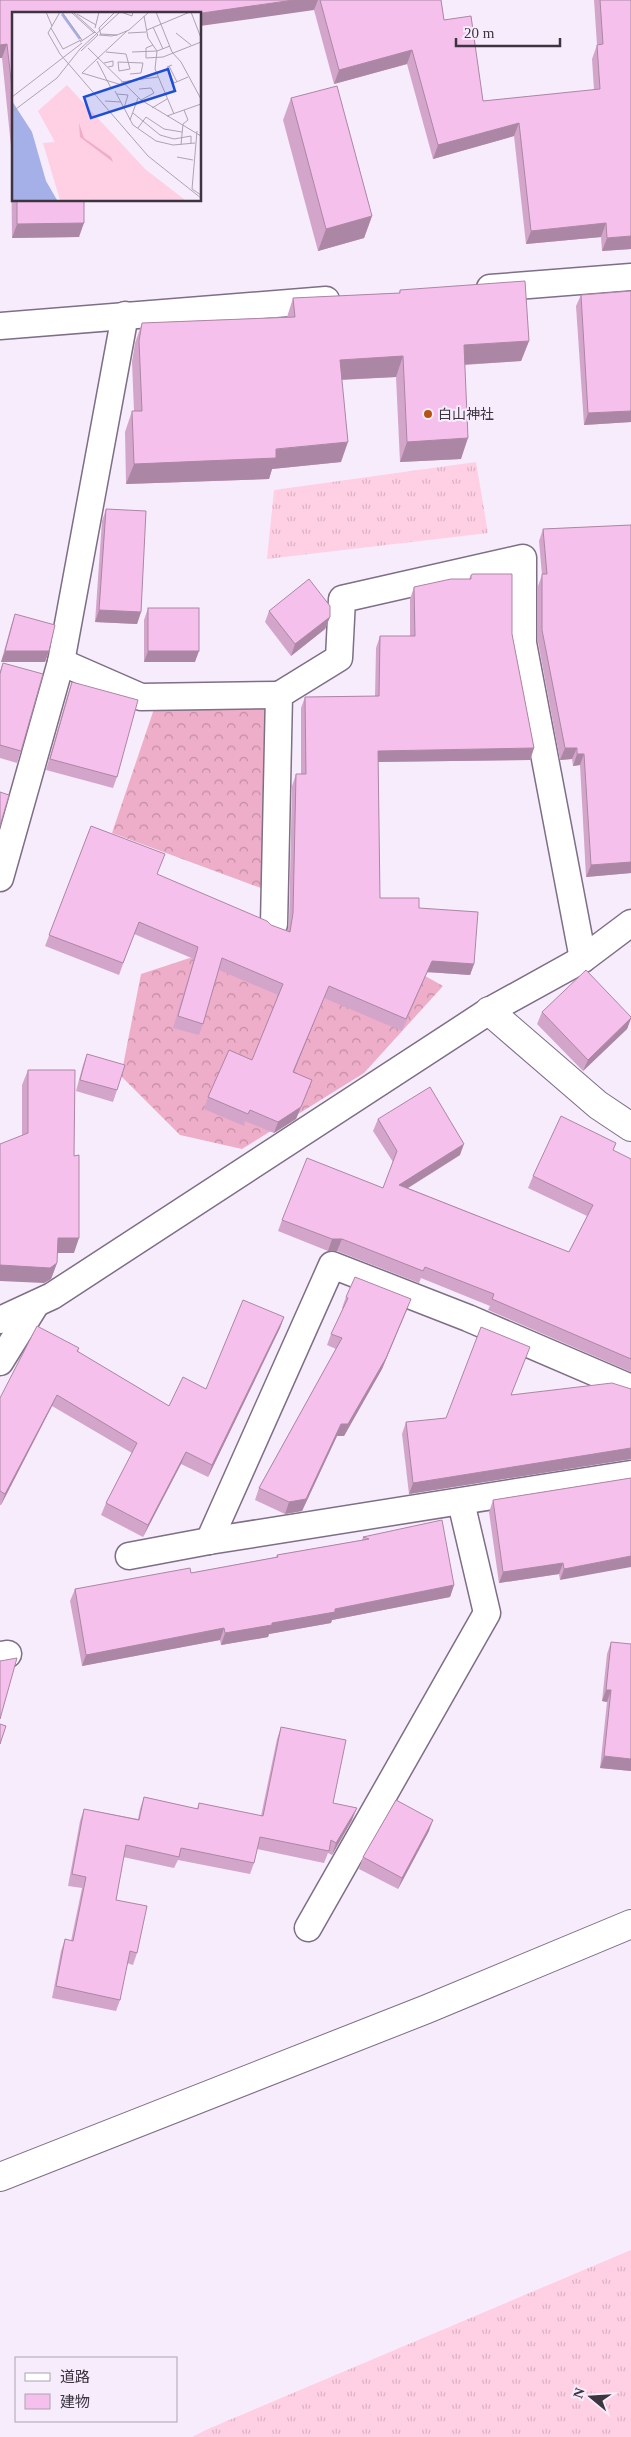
<svg xmlns="http://www.w3.org/2000/svg" width="631" height="2437" font-family="'Times New Roman','Noto Sans JP',serif">
	<defs>
		<pattern id="grass-tufts" width="24" height="20" patternUnits="userSpaceOnUse" patternTransform="scale(1.25)"><rect width="24" height="20" fill="#ffcfe3"/><path d="M3 7l-1-3M5 7V3M7 7l1-3M15 17l-1-3M17 17v-4M19 17l1-3" fill="none" stroke="#dbb2c4"/></pattern>
		<pattern id="forest-crowns" width="20" height="18" patternUnits="userSpaceOnUse" patternTransform="scale(1.25)"><rect width="20" height="18" fill="#eeadc8"/><path d="M2 6a3 3 0 1 1 6 0M12 15a3 3 0 1 1 6 0" fill="none" stroke="#c28ea4"/></pattern>
	</defs>
	<rect width="100%" height="100%" fill="#f7ecfc"/>
	<g fill="url(#grass-tufts)">
		<polygon points="476,462 488,533 267,559 274,490"/>
		<polygon points="631,2250 631,2437 192,2437 208,2429"/>
	</g>
	<g fill="url(#forest-crowns)">
		<polygon points="155,706 269,709 261,888 112,833"/>
		<polygon points="318,916 443,986 364,1073 242,1149 180,1135 121,1076 141,974"/>
	</g>
	<g fill="none" stroke-linecap="round" stroke-linejoin="round">
		<g stroke="#7e6e86" stroke-width="29">
			<g id="minor">
				<polyline points="490,288 631,277"/>
				<polyline points="0,326 326,300"/>
				<polyline points="61,662 141,697 279,695"/>
				<polyline points="0,878 61,662 125,315"/>
				<polyline points="274,924 279,695 339,658 342,599 523,558 523,643 583,959"/>
				<polyline points="0,1320 52,1296 489,1011 583,959 631,923"/>
				<polyline points="0,1362 36,1304"/>
				<polyline points="209,1541 332,1265 468,1318 631,1388"/>
				<polyline points="129,1556 209,1541 631,1474"/>
				<polyline points="0,1655 8,1654"/>
				<polyline points="308,1928 487,1613 461,1502"/>
			</g>
		</g>
		<g stroke="#7e6e86" stroke-width="30">
			<g id="tertiary">
				<polyline points="489,1011 598,1105 631,1127"/>
				<polyline points="0,2177 427,2009 631,1924"/>
			</g>
		</g>
		<use href="#minor" stroke="#fff" stroke-width="26"/>
		<use href="#tertiary" stroke="#fff" stroke-width="28"/>
	</g>
	<g fill="#d4a5cb">
		<polygon points="0,0 441,0 444,20 483,101 594,90 592,59 597,45 594,0 631,0 631,249 602,251 601,237 526,244 514,136 433,159 407,64 334,84 314,10 14,14 14,200 84,200 79,237 12,238 11,146 2,58 0,58"/>
		<polygon points="291,98 372,216 364,238 318,251 283,120"/>
		<polygon points="400,290 529,341 521,361 465,365 461,459 400,462 396,377 342,380 341,462 272,469 269,479 126,484 125,432 132,411 134,411 132,362 135,343 142,323 287,317 293,298 399,293"/>
		<polygon points="581,295 631,422 584,425 576,306"/>
		<polygon points="106,509 141,612 137,624 95,622 102,521"/>
		<polygon points="631,525 631,873 586,877 580,765 573,766 572,759 560,760 538,642 538,586 542,575 539,541 543,529"/>
		<polygon points="471,575 512,634 534,748 530,760 378,762 380,898 419,908 474,964 470,975 427,972 402,1031 324,998 293,1073 308,1092 296,1119 274,1133 245,1121 244,1126 204,1109 208,1097 252,1060 278,995 219,970 203,1024 199,1035 173,1028 194,959 134,934 119,975 45,946 91,826 157,875 271,925 288,931 289,924 292,786 296,774 301,774 301,708 305,697 375,696 376,648 380,636 410,636 410,599 414,587 469,579"/>
		<polygon points="148,608 195,662 144,662 144,620"/>
		<polygon points="269,611 330,617 325,629 291,656 265,622"/>
		<polygon points="15,614 49,651 45,662 1,662 11,626"/>
		<polygon points="3,663 21,751 17,763 0,758 0,671"/>
		<polygon points="72,682 117,777 113,788 46,770 68,693"/>
		<polygon points="542,1012 631,1017 631,1019 627,1029 583,1071 537,1024"/>
		<polygon points="87,1054 117,1090 113,1102 76,1091 83,1065"/>
		<polygon points="28,1070 74,1253 57,1253 57,1263 51,1279 44,1283 22,1135 22,1085"/>
		<polygon points="378,1119 460,1155 408,1188 569,1252 587,1216 528,1188 533,1176 616,1143 613,1151 631,1159 631,1372 488,1310 490,1306 421,1278 419,1283 337,1251 328,1251 278,1231 282,1220 383,1188 393,1162 373,1131"/>
		<polygon points="346,1297 407,1310 382,1369 344,1436 337,1436 302,1511 285,1514 255,1500 259,1488 336,1349 327,1345 331,1334 343,1309 342,1308"/>
		<polygon points="284,1317 280,1328 208,1477 181,1464 143,1537 101,1515 106,1503 132,1453 52,1406 1,1505 0,1505 0,1398 79,1348 78,1352 169,1406 206,1389"/>
		<polygon points="631,1389 631,1459 409,1494 402,1434 406,1422 446,1418 512,1395"/>
		<polygon points="631,1478 560,1580 559,1574 499,1583 489,1512 493,1500"/>
		<polygon points="363,1537 454,1585 450,1597 332,1620 331,1623 269,1634 268,1637 221,1645 220,1640 82,1666 70,1601 75,1589 191,1573 276,1557 277,1555 362,1540"/>
		<polygon points="611,1642 631,1771 600,1768 607,1702 602,1701 607,1654"/>
		<polygon points="281,1727 333,1803 352,1820 332,1855 328,1853 324,1863 257,1849 254,1863 250,1874 178,1860 174,1868 123,1857 116,1900 137,1953 133,1965 127,1963 120,2000 116,2011 52,1998 61,1951 65,1939 71,1941 82,1888 68,1886 80,1821 84,1809 138,1819 140,1809 144,1797 197,1809 199,1803 261,1816 277,1739"/>
		<polygon points="429,1831 398,1889 359,1869 363,1857"/>
	</g>
	<g fill="#ac86a5">
		<polygon points="294,0 318,0 314,10 200,26 200,14 195,14"/>
		<polygon points="7,44 2,58 0,58 0,45"/>
		<polygon points="412,50 407,64 334,84 339,70"/>
		<polygon points="519,123 514,136 433,159 438,145"/>
		<polygon points="372,216 364,238 318,251 326,229"/>
		<polygon points="84,223 79,237 12,238 17,224"/>
		<polygon points="606,223 601,237 526,244 531,231"/>
		<polygon points="631,236 631,249 602,251 607,238"/>
		<polygon points="529,341 521,361 456,365 464,345"/>
		<polygon points="403,356 396,377 333,380 340,360"/>
		<polygon points="631,411 631,422 584,425 588,413"/>
		<polygon points="468,438 461,459 400,462 407,442"/>
		<polygon points="348,442 341,462 272,469 269,479 126,484 134,464"/>
		<polygon points="99,610 141,612 137,624 95,622"/>
		<polygon points="330,617 325,629 291,656 295,644"/>
		<polygon points="5,651 49,651 45,662 1,662"/>
		<polygon points="148,651 199,651 195,662 144,662"/>
		<polygon points="534,748 530,760 374,762 378,751"/>
		<polygon points="565,748 577,748 572,759 560,760"/>
		<polygon points="577,754 584,754 580,765 573,766"/>
		<polygon points="631,862 631,873 586,877 591,865"/>
		<polygon points="432,961 474,964 470,975 427,972 402,1031"/>
		<polygon points="329,986 324,998 289,1084 293,1072"/>
		<polygon points="631,1018 627,1029 583,1071 588,1060"/>
		<polygon points="312,1080 296,1119 274,1133 278,1122"/>
		<polygon points="464,1144 460,1155 395,1196 399,1185"/>
		<polygon points="58,1238 79,1238 74,1253 53,1253"/>
		<polygon points="332,1239 342,1239 337,1251 328,1251"/>
		<polygon points="57,1263 51,1279 44,1283 0,1281 0,1265"/>
		<polygon points="411,1299 382,1369 344,1436 337,1436 302,1511 285,1514 289,1502 341,1424"/>
		<polygon points="284,1317 280,1328 208,1477 212,1465"/>
		<polygon points="57,1395 52,1406 1,1505 5,1494"/>
		<polygon points="631,1448 631,1459 409,1494 413,1483"/>
		<polygon points="186,1452 181,1464 143,1537 148,1525"/>
		<polygon points="631,1556 631,1567 560,1580 564,1569"/>
		<polygon points="563,1563 559,1574 499,1583 503,1572"/>
		<polygon points="454,1585 450,1597 332,1620 331,1623 269,1634 268,1637 221,1645 225,1633 335,1609"/>
		<polygon points="224,1628 220,1640 82,1666 86,1655"/>
		<polygon points="606,1690 611,1690 607,1702 602,1701"/>
		<polygon points="604,1756 631,1759 631,1771 600,1768"/>
		<polygon points="357,1808 352,1820 332,1855 336,1843"/>
		<polygon points="433,1820 429,1831 398,1889 402,1878"/>
	</g>
	<g fill="#f6c0ec" stroke="#ac86a5">
		<polygon points="0,0 294,0 195,14 14,14 14,107 7,44 0,45"/>
		<polygon points="320,0 441,0 444,20 471,16 483,101 600,89 597,45 603,44 600,0 631,0 631,236 607,238 606,223 531,231 519,123 438,145 412,50 339,70"/>
		<polygon points="337,86 372,216 326,229 291,98"/>
		<polygon points="17,200 84,200 84,223 17,224"/>
		<polygon points="525,281 529,341 464,345 468,438 407,442 403,356 340,360 348,442 276,449 276,458 134,464 132,411 142,411 139,341 142,323 295,317 293,298 400,293 400,290"/>
		<polygon points="631,291 631,411 588,413 581,295"/>
		<polygon points="106,509 146,511 141,612 99,610"/>
		<polygon points="631,525 631,862 591,865 584,754 577,754 577,748 565,748 542,630 542,574 547,574 543,529"/>
		<polygon points="473,574 512,574 512,634 534,748 378,751 380,898 419,898 419,908 478,912 474,964 432,961 406,1019 329,986 293,1072 312,1080 301,1107 278,1122 250,1110 248,1114 208,1097 229,1050 252,1060 283,984 222,958 203,1024 178,1016 198,947 139,922 123,963 49,935 91,826 165,854 157,874 267,921 271,925 290,932 293,913 296,774 306,774 305,697 379,696 380,636 415,636 414,587 451,579 471,579 471,575"/>
		<polygon points="309,579 330,606 330,617 295,644 269,611"/>
		<rect x="148" y="608" width="51" height="43"/>
		<polygon points="15,614 55,625 49,651 5,651"/>
		<polygon points="3,663 43,674 21,751 0,745 0,674"/>
		<polygon points="72,682 138,700 117,777 50,759"/>
		<polygon points="0,792 9,795 0,826"/>
		<polygon points="586,970 631,1017 631,1018 588,1060 542,1012"/>
		<polygon points="87,1054 125,1065 117,1090 80,1080"/>
		<polygon points="28,1070 75,1070 74,1156 79,1155 79,1238 58,1238 57,1263 50,1268 0,1265 0,1144 28,1133"/>
		<polygon points="430,1087 464,1144 399,1185 569,1252 593,1205 533,1176 561,1116 616,1143 613,1150 631,1159 631,1359 492,1299 494,1294 425,1267 423,1271 342,1239 332,1239 282,1220 307,1158 383,1188 397,1151 378,1119"/>
		<polygon points="355,1277 411,1299 386,1358 348,1424 341,1424 306,1499 289,1502 259,1488 342,1338 331,1334 348,1298 346,1297"/>
		<polygon points="243,1300 284,1317 212,1465 186,1452 148,1525 106,1503 137,1443 57,1395 5,1494 0,1491 0,1398 37,1326 79,1348 77,1351 169,1406 183,1377 206,1389"/>
		<polygon points="481,1327 530,1347 511,1395 612,1383 631,1389 631,1448 413,1483 406,1422 446,1418"/>
		<polygon points="631,1478 631,1556 564,1569 563,1563 503,1572 493,1500"/>
		<polygon points="442,1520 454,1585 335,1609 335,1612 272,1623 272,1625 225,1633 224,1628 86,1655 75,1589 190,1568 191,1573 278,1557 277,1555 369,1539 363,1537"/>
		<polygon points="611,1642 631,1644 631,1759 604,1756 611,1690 606,1690"/>
		<polygon points="17,1658 0,1719 0,1661"/>
		<polygon points="0,1724 6,1726 0,1744"/>
		<polygon points="281,1727 346,1740 333,1803 357,1808 336,1843 331,1840 329,1851 260,1837 254,1863 181,1848 179,1857 126,1845 116,1900 147,1906 137,1953 130,1951 120,2000 56,1986 65,1939 73,1941 86,1877 72,1874 84,1809 139,1820 144,1797 198,1809 199,1803 263,1816"/>
		<polygon points="396,1800 433,1820 402,1878 363,1857"/>
	</g>
	<circle fill="#b55411" stroke="#f7ecfc" stroke-width="2" cx="428" cy="414" r="5"/>
	<g text-anchor="middle" stroke-width="4" stroke-linejoin="round" paint-order="stroke">
		<g font-size="14" fill="#3c3540" stroke="#f7ecfc" text-anchor="start">
			<text x="438" y="419">白山神社</text>
		</g>
	</g>
	<g transform="translate(12 12)">
		<rect width="189" height="189" fill="#f7ecfc"/>
		<path d="M55,73L133,157L173,188H48L31,131L43,130L26,99Z" fill="#ffcfe3"/>
		<path d="M67,111L72,126L99,145L101,150L68,125Z" fill="#eeadc8"/>
		<path d="M0,89L20,120L34,169L45,188H0Z" fill="#a5afe8"/>
		<path fill="none" stroke="#a5afe8" stroke-width="2.5" d="M50,2L68,27"/>
		<path fill="none" stroke="#aca3b1" stroke-width="1" d="M34,0L40,14M48,0L36,21L48,42L136,144L189,186M50,0L70,28M59,0L82,21M61,0L83,20M109,0L120,4L121,0M144,0L160,40L169,50L189,87M179,0L189,26M65,2L84,13M132,4L136,26L145,39L143,57L162,102M141,15L151,37M39,16L51,37L69,28M83,16L87,0M135,18L178,0M116,21L134,20M164,21L179,33M87,23L99,24L105,23L89,22M89,23L87,16L103,0M105,23L117,18L137,0M68,30L83,20L86,23L69,39M141,33L134,36V46L151,45L189,30M76,36L129,88L189,124M94,40L114,42L118,57M120,40L145,39L158,34M85,49L99,76M92,51L101,49V54L96,55M160,53L155,55L162,71L176,65M157,54L165,70M118,57L107,59L106,50L131,51L129,61L118,62M109,70L146,65M110,73L70,61L115,19M127,77L139,76L142,81L129,88M103,79L121,113L144,129L161,133L183,131M105,82L116,83L112,96M0,85L70,31M93,89L109,90M140,96L155,87M0,100L45,66L68,37L108,0M121,101L148,123L162,127L179,124V131M155,104L189,92M118,108L126,86M126,116L134,105L152,117L170,120M185,119L180,177L189,183M169,133L171,112L176,108L172,98M165,145L181,148"/>
		<path fill="#1d4ed8" fill-opacity="0.15" stroke="#1d4ed8" stroke-width="2.5" d="M156,57L163,79L79,106L72,85Z"/>
		<rect width="189" height="189" fill="none" stroke="#3c3540" stroke-width="2.5"/>
	</g>
	<rect x="15" y="2357" width="162" height="65" fill="#f7ecfc" stroke="#aca3b1"/>
	<rect x="25" y="2373" width="25" height="8" fill="#ffffff" stroke="#aca3b1"/>
	<text x="60" y="2382" font-size="15" fill="#3c3540">道路</text>
	<rect x="25" y="2394" width="25" height="15" fill="#f6c0ec" stroke="#aca3b1"/>
	<text x="60" y="2407" font-size="15" fill="#3c3540">建物</text>
	<g transform="translate(591 2397) rotate(288)" stroke="#f7ecfc" stroke-width="4" paint-order="stroke">
	<path d="M0-4L9 19L0 12L-9 19Z" fill="#3c3540"/>
	<text y="-8" font-size="14" font-weight="bold" text-anchor="middle" fill="#3c3540">N</text>
	</g>
	<path d="M456 38v8h104v-8" fill="none" stroke="#3c3540" stroke-width="2.5"/>
	<text x="464" y="38" font-size="15" fill="#3c3540" stroke="#f7ecfc" stroke-width="4" paint-order="stroke">20 m</text>
</svg>
